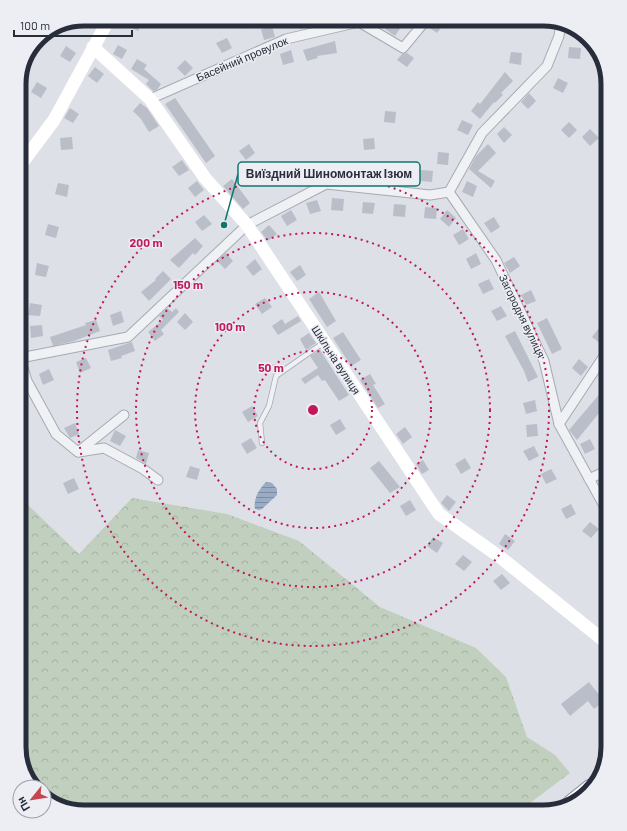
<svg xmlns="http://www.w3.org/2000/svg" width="627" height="831" font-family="Barlow,sans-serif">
	<defs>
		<pattern id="forest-crowns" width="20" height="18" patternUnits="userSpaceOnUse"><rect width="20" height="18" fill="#c1cfbe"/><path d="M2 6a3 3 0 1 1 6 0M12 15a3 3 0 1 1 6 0" fill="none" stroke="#a6b2a4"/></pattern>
		<pattern id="water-rules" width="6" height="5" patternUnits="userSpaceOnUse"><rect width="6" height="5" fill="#99abc5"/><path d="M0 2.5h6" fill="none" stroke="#7d8ca1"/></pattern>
	</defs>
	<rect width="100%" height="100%" fill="#dde0e6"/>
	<polygon fill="url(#forest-crowns)" points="132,498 227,514 299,541 380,607 476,648 506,677 527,737 555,755 570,773 518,812 80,812 51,803 44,797 44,787 35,787 29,780 19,747 19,513 27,504 79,554"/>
	<path fill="url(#water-rules)" d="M266,482L272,483L277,489V495L262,509L259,510L255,509C253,499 259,489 266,482Z"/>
	<g fill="#babec8">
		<polygon points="132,19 140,19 144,21 138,31 128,26"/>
		<polygon points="240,19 253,19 255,24 245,29"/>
		<polygon points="297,19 309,19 311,26 300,29"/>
		<polygon points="434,19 438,19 444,24 437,33 428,27"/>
		<polygon points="392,20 401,27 395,36 385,29"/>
		<polygon points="272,26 275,37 264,40 261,29"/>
		<polygon points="227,38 232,48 222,53 216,43"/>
		<polygon points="335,41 337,53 317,56 318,58 307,61 303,50"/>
		<polygon points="118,45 127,50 122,59 113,54"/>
		<polygon points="66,46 76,53 70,62 60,56"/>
		<polygon points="569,47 581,48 580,59 568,58"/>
		<polygon points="291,50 294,62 283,65 280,54"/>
		<polygon points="511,52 522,53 521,65 509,63"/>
		<polygon points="407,53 414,58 407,67 397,60 402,54"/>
		<polygon points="137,59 147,65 144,69 161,84 157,90 153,91 146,84 149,80 131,69"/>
		<polygon points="185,60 193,68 185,76 177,68"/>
		<polygon points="95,67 104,74 97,83 88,76"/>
		<polygon points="505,72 513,81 501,93 503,95 495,103 494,102 480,119 471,111 478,102 480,104"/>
		<polygon points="558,78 568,83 563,93 553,88"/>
		<polygon points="37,82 47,88 41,98 31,92"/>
		<polygon points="529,93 536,101 528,109 521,102"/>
		<polygon points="175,98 215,156 206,163 165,104"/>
		<polygon points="140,103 147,108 159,126 149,132 141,119 133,111"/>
		<polygon points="70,108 79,114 73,123 64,118"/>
		<polygon points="385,111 396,112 395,123 384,122"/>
		<polygon points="462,120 473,125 468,135 457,130"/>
		<polygon points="569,122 577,130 569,138 561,130"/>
		<polygon points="504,127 512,135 504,143 497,134"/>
		<polygon points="590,129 599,138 590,146 582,137"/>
		<polygon points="72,137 73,149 61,150 60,138"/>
		<polygon points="374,138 375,149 364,150 363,139"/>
		<polygon points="249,144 255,153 246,160 239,151"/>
		<polygon points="488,144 496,153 478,171 495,181 491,188 469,169 476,156"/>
		<polygon points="438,152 449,153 448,165 437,164"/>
		<polygon points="182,160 189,170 179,176 172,167"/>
		<polygon points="421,170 433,171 432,182 421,181"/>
		<polygon points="232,179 250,203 243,209 223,186"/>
		<polygon points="197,181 204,190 195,197 188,188"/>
		<polygon points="467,181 477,186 473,197 462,192"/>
		<polygon points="58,183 69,185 67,197 55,194"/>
		<polygon points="332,198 344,199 343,211 331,210"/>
		<polygon points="317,200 321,211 310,214 306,203"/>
		<polygon points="363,202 375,203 373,214 362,213"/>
		<polygon points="394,204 406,205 405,217 393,216"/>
		<polygon points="425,207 437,208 436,219 424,218"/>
		<polygon points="291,210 297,220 287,226 281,216"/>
		<polygon points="447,210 456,218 449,227 440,219"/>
		<polygon points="204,215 212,224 202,231 195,222"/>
		<polygon points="494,217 500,227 491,233 484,223"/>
		<polygon points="48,224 59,227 56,238 45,235"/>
		<polygon points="269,225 277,234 268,241 261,232"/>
		<polygon points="463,229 469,239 459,245 453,235"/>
		<polygon points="195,238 203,246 195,255 193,253 179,268 170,260"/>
		<polygon points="226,253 233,261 225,269 217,261"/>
		<polygon points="476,253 481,264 471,269 466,259"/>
		<polygon points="514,257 520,266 510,273 504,263"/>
		<polygon points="255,259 262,269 253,276 246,267"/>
		<polygon points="37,263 49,266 46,277 35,275"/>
		<polygon points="300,265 306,275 297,281 290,272"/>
		<polygon points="163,271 171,279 149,301 141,292 156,280 155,279"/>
		<polygon points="489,279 494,289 483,294 478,284"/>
		<polygon points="531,290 536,301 526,305 521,295"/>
		<polygon points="319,292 336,321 327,327 309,299"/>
		<polygon points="265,298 272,307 262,314 255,304"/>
		<polygon points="30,303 42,305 40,316 28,315"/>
		<polygon points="501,306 507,316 497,321 491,311"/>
		<polygon points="167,308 172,312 176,308 179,312 161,330 164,334 155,341 148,332 163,320 159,316"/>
		<polygon points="121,311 124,322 113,326 110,315"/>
		<polygon points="185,313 193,322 185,330 177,322"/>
		<polygon points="298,316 301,321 278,335 272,326 282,319 285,324"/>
		<polygon points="547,318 562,349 552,354 537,323"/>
		<polygon points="96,320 100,331 74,341 53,346 50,337 86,325 85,323"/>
		<polygon points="42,325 43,336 31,338 30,326"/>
		<polygon points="599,328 608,334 601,344 592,337"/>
		<polygon points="515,331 538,377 528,382 524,371 505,336"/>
		<polygon points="343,332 361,360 351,366 333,338"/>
		<polygon points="309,333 316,343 306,350 300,339"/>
		<polygon points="132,342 135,351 121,356 122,358 111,361 108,350"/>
		<polygon points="320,350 349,395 339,401 325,380 322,381 318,375 305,384 301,379 318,368 310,356"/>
		<polygon points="86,358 91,368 80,373 76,362"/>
		<polygon points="579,359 588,367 581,376 572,368"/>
		<polygon points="49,369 54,380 43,385 39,374"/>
		<polygon points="370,374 376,384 373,385 385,404 378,408 360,380"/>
		<polygon points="608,384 608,402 577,440 569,430"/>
		<polygon points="535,400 537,411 526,414 523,403"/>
		<polygon points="252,406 258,416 248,422 242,412"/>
		<polygon points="19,419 27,437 19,440"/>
		<polygon points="340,419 346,429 336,435 330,425"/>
		<polygon points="75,423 79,434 70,438 64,428"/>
		<polygon points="537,424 538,436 527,437 526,425"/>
		<polygon points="405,427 412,437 403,444 396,434"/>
		<polygon points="115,430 126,436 120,446 110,441"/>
		<polygon points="251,438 257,448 247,454 241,444"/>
		<polygon points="590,439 595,449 585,454 580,444"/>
		<polygon points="534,446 539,456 529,461 523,451"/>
		<polygon points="138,450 149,453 146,464 136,458"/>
		<polygon points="465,458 471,468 461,474 455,464"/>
		<polygon points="423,460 429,470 422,474 416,464"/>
		<polygon points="379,461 400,487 390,493 370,468"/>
		<polygon points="190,466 200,469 197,480 186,477"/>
		<polygon points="551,469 557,479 546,484 541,474"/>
		<polygon points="74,478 79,489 68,494 63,483"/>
		<polygon points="447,495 456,502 449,511 441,503"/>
		<polygon points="410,500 416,510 406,516 400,506"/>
		<polygon points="571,504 576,514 566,519 561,509"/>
		<polygon points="590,522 599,529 591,538 582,531"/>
		<polygon points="505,534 515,541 508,550 499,544"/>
		<polygon points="433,537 443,543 437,553 427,546"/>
		<polygon points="463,555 472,562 464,571 455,564"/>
		<polygon points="502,574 510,583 501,590 493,581"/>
		<polygon points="589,682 604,701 594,709 588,701 570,716 561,704"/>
	</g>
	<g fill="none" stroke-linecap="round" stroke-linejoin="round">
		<g stroke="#a6aab3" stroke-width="6">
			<polyline id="lane" points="262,443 260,423 269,406 276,376 323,343"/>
		</g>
		<g stroke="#a6aab3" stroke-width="11">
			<g id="street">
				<polyline points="150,99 286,39 359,22 403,48 427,19"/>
				<polyline points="449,192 496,260 544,361 559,424 608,513"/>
				<polyline points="124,415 78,452 56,434 27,381 20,358 128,337 247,225 326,184 430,195 449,192 482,133 547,66 559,36 561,23"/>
				<polyline points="559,424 608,350"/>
				<polyline points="79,452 104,448 143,469 158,480"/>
				<polyline points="589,479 608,470"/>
			</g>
		</g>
		<g stroke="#858c9c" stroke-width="19">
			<polyline id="highway" points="571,804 591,788"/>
		</g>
		<use href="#lane" stroke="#eff1f4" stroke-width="4.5"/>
		<use href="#street" stroke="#eff1f4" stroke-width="9"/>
		<g stroke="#fff" stroke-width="13">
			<polyline points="93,47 150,99 205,178 247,225 439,514 500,557 608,644"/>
			<polyline points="19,167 54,120 109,19"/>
		</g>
		<use href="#highway" stroke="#fff" stroke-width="17"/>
	</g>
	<g fill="none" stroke="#c2185b" stroke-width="2" stroke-dasharray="2 4">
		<circle cx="313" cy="410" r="59"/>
		<circle cx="313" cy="410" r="118"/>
		<circle cx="313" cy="410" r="177"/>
		<circle cx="313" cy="410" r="236"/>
	</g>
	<g text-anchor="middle" stroke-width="3" stroke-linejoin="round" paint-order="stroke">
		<g font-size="11" fill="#272d3b" stroke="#eceef4">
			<text transform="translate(242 59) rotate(-23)" y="4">Басейний провулок</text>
			<text transform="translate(522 316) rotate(64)" y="4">Загородня вулиця</text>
			<text transform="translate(336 360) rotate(57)" y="4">Шкільна вулиця</text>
		</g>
	</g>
	<path d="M0 0H627V831H0ZM84 26H543A58 58 0 0 1 601 84V747A58 58 0 0 1 543 805H84A58 58 0 0 1 26 747V84A58 58 0 0 1 84 26Z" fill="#eceef4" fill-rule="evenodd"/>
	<path fill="none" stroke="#272d3b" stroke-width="5" d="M84 26H543A58 58 0 0 1 601 84V747A58 58 0 0 1 543 805H84A58 58 0 0 1 26 747V84A58 58 0 0 1 84 26Z"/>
	<circle cx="313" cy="410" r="6" fill="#c2185b" stroke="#eceef4" stroke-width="2"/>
	<g font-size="12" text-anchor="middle" font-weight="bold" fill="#c2185b" stroke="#eceef4" stroke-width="3" stroke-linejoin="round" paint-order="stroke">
		<text x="146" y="247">200 m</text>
		<text x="188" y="289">150 m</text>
		<text x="230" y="331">100 m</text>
		<text x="271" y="372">50 m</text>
	</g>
	<path fill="none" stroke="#0f766e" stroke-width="1.5" d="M224 225L238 174"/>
	<circle fill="#0f766e" stroke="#eceef4" stroke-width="1.5" cx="224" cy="225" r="4"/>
	<rect fill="#eceef4" stroke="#0f766e" stroke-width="1.5" x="238" y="162" width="182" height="24" rx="4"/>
	<g font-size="12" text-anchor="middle" font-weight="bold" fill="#272d3b">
		<text x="329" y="178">Виїздний Шиномонтаж Ізюм</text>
	</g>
	<g transform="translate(32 799) rotate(240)"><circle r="19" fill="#eceef4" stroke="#9da1aa"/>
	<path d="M0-3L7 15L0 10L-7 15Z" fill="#c6464f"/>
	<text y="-6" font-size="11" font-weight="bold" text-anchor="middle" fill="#272d3b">Пн</text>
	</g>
	<path d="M14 30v6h118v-6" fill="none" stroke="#272d3b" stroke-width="2"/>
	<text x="20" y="30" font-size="12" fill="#272d3b" stroke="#eceef4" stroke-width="3" paint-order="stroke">100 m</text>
</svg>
